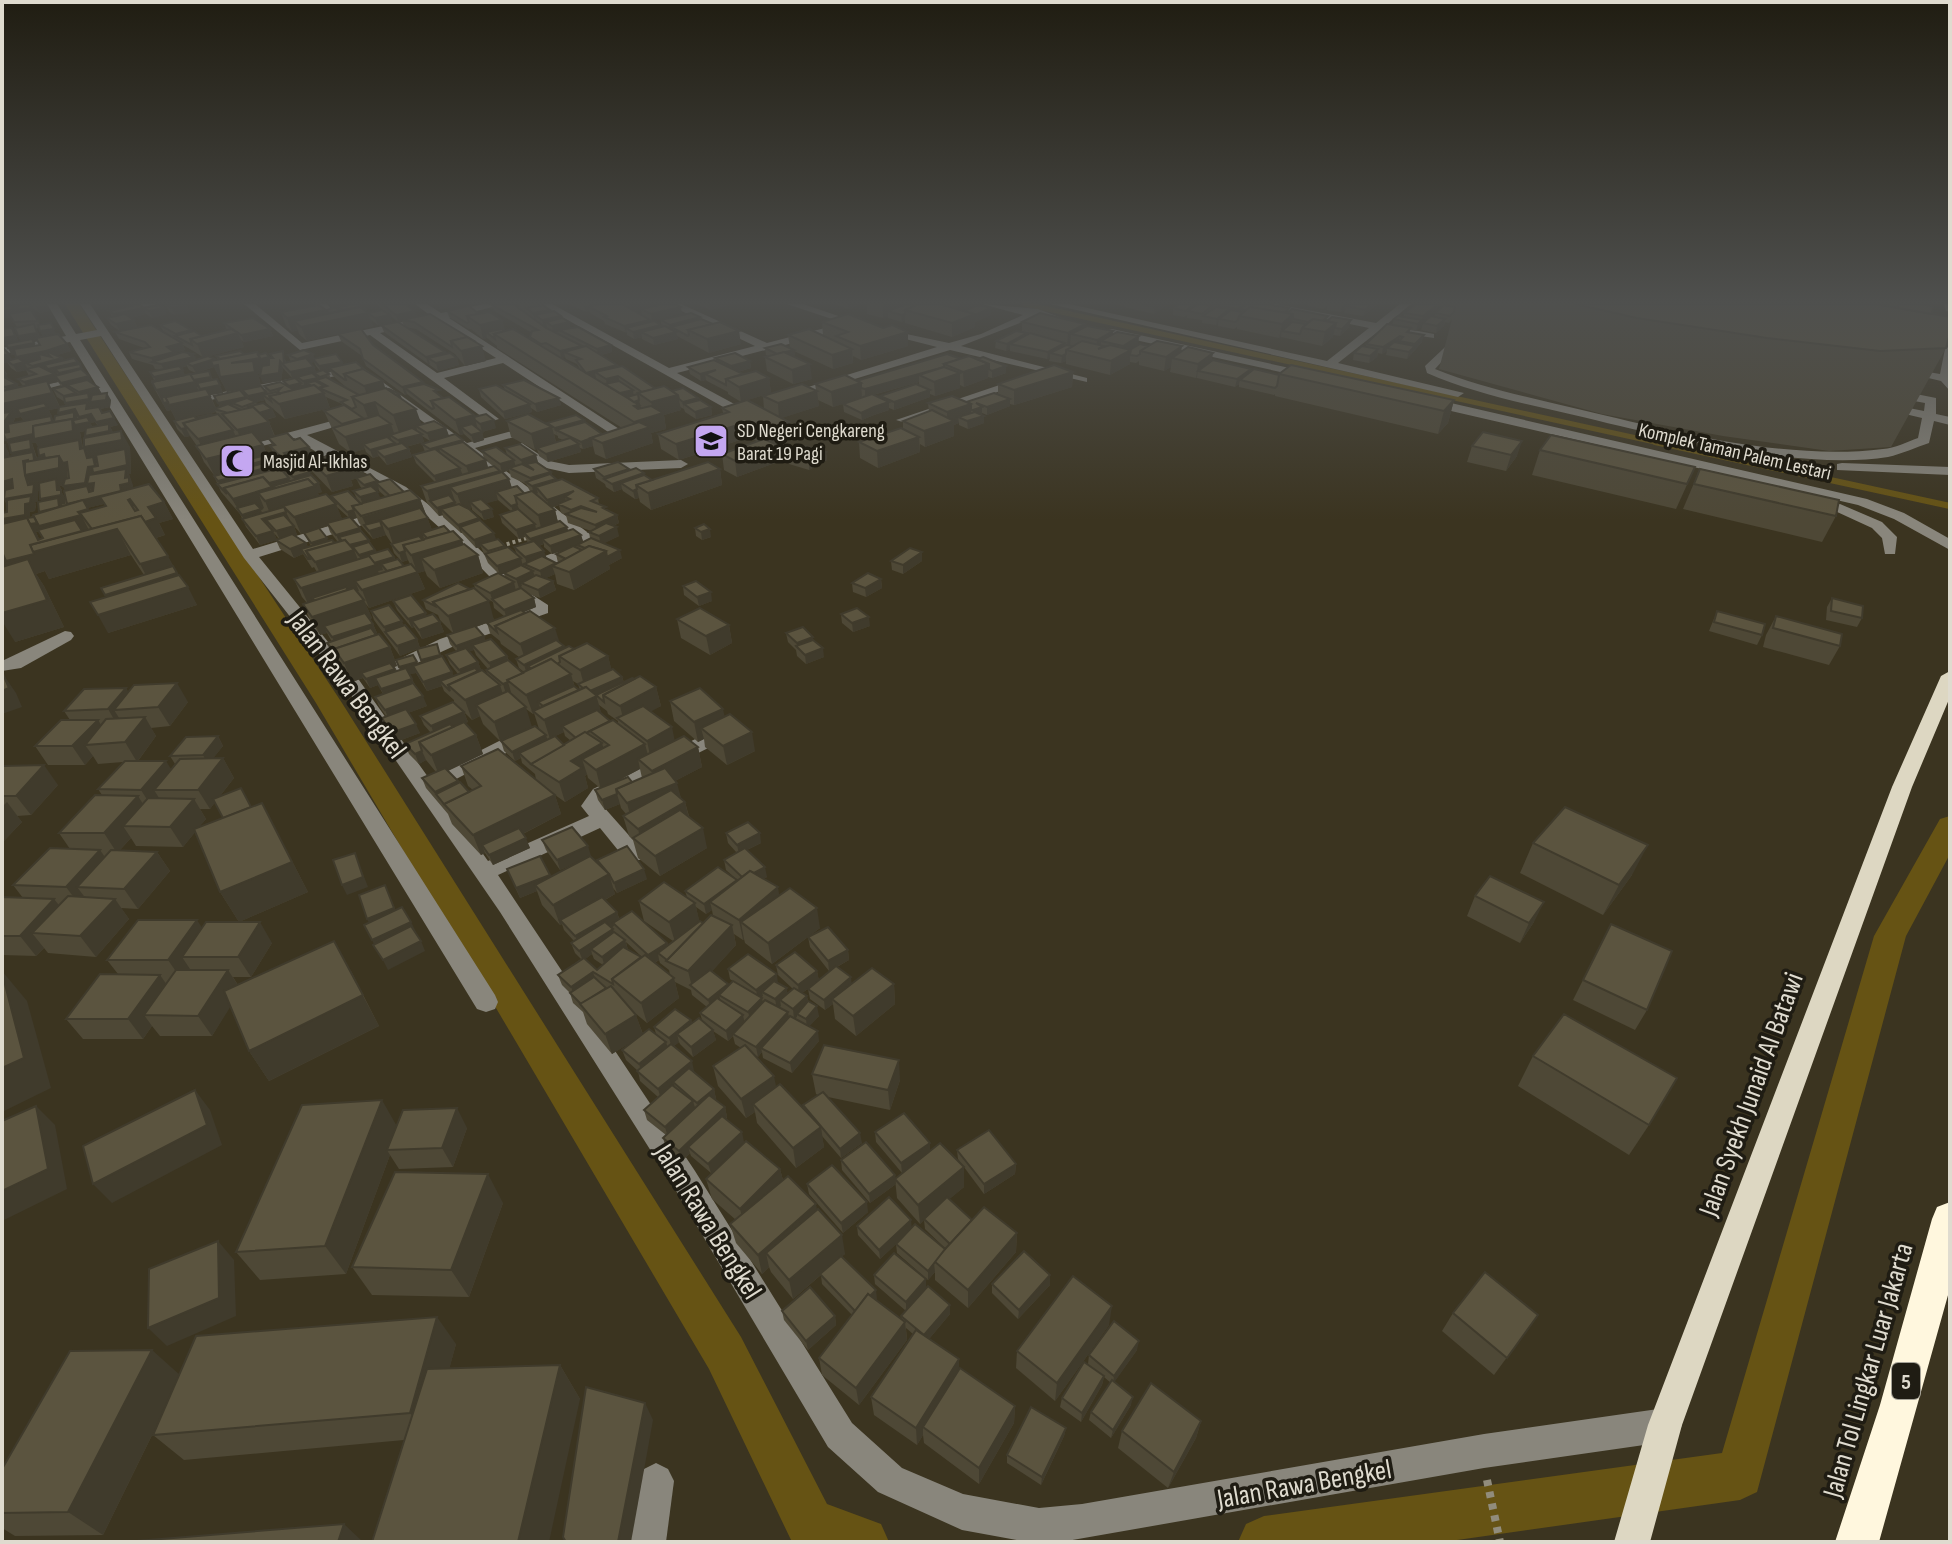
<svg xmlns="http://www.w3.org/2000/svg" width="1952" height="1544" font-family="'Sofia Sans Condensed',sans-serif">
	<rect width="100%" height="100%" fill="#3b3420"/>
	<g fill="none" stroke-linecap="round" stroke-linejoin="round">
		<polyline stroke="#665314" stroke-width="5" points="1025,304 1664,444"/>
		<polyline stroke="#665314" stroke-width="6" points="1655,442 1950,506"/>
		<g fill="#665314" fill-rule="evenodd">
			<polygon points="65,304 79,304 342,703 741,1337 827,1504 881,1524 889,1542 792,1542 709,1369 316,703"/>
			<polygon points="1950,816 1950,854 1906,936 1757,1492 1740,1500 1443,1542 1238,1542 1246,1524 1264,1516 1722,1453 1874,936 1940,819"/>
		</g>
		<polyline stroke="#918c7c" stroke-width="4" stroke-dasharray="3 3" stroke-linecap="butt" points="501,546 530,537"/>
		<polyline stroke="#918c7c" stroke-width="8" stroke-dasharray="6 6" stroke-linecap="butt" points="1487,1480 1500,1542"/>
		<g fill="#89867c" fill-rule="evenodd">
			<polygon points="47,304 57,304 76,334 97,330 80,304 90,304 253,549 378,511 388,511 388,517 259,557 359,680 428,777 517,732 531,732 534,736 531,740 437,789 488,861 589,816 581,806 593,789 720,727 734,727 737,731 734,735 607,799 602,805 642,850 645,855 642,860 626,860 600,828 498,875 695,1171 852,1423 902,1468 963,1494 1039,1508 1082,1504 1484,1434 1665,1408 1677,1413 1682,1425 1677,1437 1665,1442 1484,1468 1061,1542 1028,1542 962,1530 878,1492 828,1447 675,1189 500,912 346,688 244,558 101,336 80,340 495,995 498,1002 495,1009 486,1012 477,1009 70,342 2,354 2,348 66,336"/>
			<polygon points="136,304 157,304 116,314 111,311"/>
			<path d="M244,304H255L302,343L431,316L415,304H427L441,313L484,304H504L449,318L636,440L625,443L503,363L444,378L499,419L489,422L370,335L300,350ZM438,320L496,358L437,373L380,333Z"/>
			<polygon points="316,304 327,304 335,314 306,321 306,317 323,313"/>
			<polygon points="539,304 552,304 669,368 755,346 667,304 681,304 767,343 844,323 787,304 803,304 859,323 850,328 677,373 738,406 738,412 734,413"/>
			<polygon points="982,304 1038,309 1067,320 1062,323 1035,317 961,346 1087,378 1087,382 950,350 815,391 805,388 937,347 878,332 878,328 949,343 981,334 1023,315"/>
			<polygon points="1050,304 1069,304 1327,361 1369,328 1253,304 1275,304 1376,323 1400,304 1411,304 1386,325 1434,334 1434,338 1380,330 1338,363 1464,393 1458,397"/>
			<polygon points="1944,304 1950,304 1950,312 1946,311"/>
			<polygon points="1112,329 1308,372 1314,375 1308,378 1108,334 1108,330"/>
			<path d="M1460,333L1465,336L1435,369C1481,388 1533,398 1582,410C1675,432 1787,461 1883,449C1895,448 1907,442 1918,438L1922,418L1884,409V403L1924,411L1925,403L1887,396L1885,393L1891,389L1936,398V414L1950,417V425L1934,421L1929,443C1916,447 1902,454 1888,457C1800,471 1662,436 1574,415C1525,404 1473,393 1427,373L1425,366Z"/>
			<polygon points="1950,346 1950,391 1941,381 1899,371 1905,368 1940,374 1945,349"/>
			<path d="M359,365L467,443L535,425V431L475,448L510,474L511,470L535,463L515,447L522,443L549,461L569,465L681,460L688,464L681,468L569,473L546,468L513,476L599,541L591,550L500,583L494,581C461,547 387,471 339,464C318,461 296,481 274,478V472L326,458L294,438L234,453L227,449L358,414V420L307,435L406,487L451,522L503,572L582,542L357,372L184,405L178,401Z"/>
			<polygon points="83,373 89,376 87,378 2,401 2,393"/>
			<polygon points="1023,377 1027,378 1027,382 906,423 896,420"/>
			<polygon points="1429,398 1867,499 1904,513 1950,539 1950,550 1894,519 1858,505 1425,405 1425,399"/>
			<polygon points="1842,463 1950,467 1950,475 1837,470 1837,464"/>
			<polygon points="1840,504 1882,522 1897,537 1895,554 1885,554 1882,538 1872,528 1835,511 1835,505"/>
			<polygon points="514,583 548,605 548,613 452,647 378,681 372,682 363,677 440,639 530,608 506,588"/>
			<polygon points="65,631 71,632 74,636 71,640 21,668 2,671 2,661"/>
			<polygon points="656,1463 668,1469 674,1481 666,1542 630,1542 638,1481 644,1469"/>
		</g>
		<polygon fill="#ddd7c2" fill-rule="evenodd" points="1950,671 1950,697 1912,787 1682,1425 1650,1542 1614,1542 1648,1425 1892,787 1941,676"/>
		<polygon fill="#fff7de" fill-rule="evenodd" points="1950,1202 1950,1288 1879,1542 1835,1542 1880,1405 1932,1219 1937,1207"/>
	</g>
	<g fill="#4e4836" fill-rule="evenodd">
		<path d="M14,304H46L50,311L40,313L32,308L35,314H34L40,325L57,334L67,344L71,351L57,355L62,358L63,360L78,362L93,384L98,387L102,394L111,400L110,407L100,409L102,413L118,425L110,427L113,432L130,447L131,474H129L133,488L164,502L173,519L159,523L165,535L156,538L197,605L108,633L106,597L144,575L131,555L49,579L45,571L36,574L44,586L64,627L15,642L7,505L4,499L5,490L2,491V366L7,374L6,375L9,380L17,384L19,387L23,386L18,379L29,376L26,370L17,372L11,368L7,362L17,359L16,354L12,355L6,345H2V324L5,329L16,335L18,341H21L18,336L17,327L11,317L2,318V305L16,308ZM36,328H39L43,336L40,337ZM37,340L40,345H35L33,341ZM58,382L62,387L53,389L57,397L65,402L66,406L60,407L49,384ZM59,408V415L54,421L51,416L12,424L15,419L14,418L21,417L24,421L51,415L49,410ZM95,422L98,426L93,427L90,423ZM85,431L86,437L83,448L80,432ZM6,440L10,447L12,456L9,457V453L4,445L2,441ZM32,443H36L39,448L40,457L37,458ZM60,486H63L65,490V498L61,491ZM40,490L42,501L38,502V491ZM35,502H38L40,514L30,517V512L35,511L36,504ZM104,504L106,506L89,511L87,508ZM36,532H39L43,538L39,539Z"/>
		<polygon points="134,304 143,304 140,305 144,308 167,314 152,318 146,314 131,318 134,320 137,327 120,331 111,325 107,318 112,317 109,311 135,305"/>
		<polygon points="376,304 405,304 417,316 486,361 465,366 455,354 416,329 405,327 445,354 457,358 459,365 438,371 384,332 381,325 404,326 402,321 398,322"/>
		<path d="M518,304H537V306L569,322L570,328L611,345L612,352L601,355L617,367L656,389L672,391L698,400L711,407L712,415L696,419L685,412L684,409L680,407L681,410L664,415L666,429L651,433L653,443L606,459L595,454L593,446L583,449L580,448L581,452L548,462L539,456L537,449L535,450L511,437L507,421L548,425L547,423L585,422L602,434L622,428L497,348V346L487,338L483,339L471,329H469L449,317L447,311L479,314L502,320L505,331L531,340L532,333L494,311L492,305L519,309ZM565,357L566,359L577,364L580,369L561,358ZM554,434L558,436V438L563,440L556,442Z"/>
		<polygon points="569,304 662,304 634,311 642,315 641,309 682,313 652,321 650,320 650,322 661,327 661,320 700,319 741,344 709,353 677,336 678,339 654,345 642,339 642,337 634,339 627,335 627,333 605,324 604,321 590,313 590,312 586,312"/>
		<polygon points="697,304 734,304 710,310"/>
		<polygon points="834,304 861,304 848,309"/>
		<polygon points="867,304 976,304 976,306 991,315 975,322 975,327 952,337 905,323 905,320 902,322 888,318 888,316 883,318 867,314"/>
		<polygon points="1115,304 1168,304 1154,314 1124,307 1124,305 1123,306"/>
		<polygon points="1176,304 1266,304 1289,308 1288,312 1349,327 1340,336 1333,335 1333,337 1322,346 1281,337 1281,336 1279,338 1237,329 1237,327 1234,329 1218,326 1218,323 1216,325 1202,323 1202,320 1187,318 1187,315 1184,317 1173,315 1173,308 1179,305"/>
		<polygon points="1308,304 1378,304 1363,316 1344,313 1345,310 1341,312 1327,310 1327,306 1323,309 1308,306"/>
		<polygon points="1416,304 1874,304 1888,307 1889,304 1928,304 1946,348 1891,447 1829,451 1723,436 1602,414 1439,369 1452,319 1449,323 1445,322 1444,326 1436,333 1421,330 1423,323 1434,317 1435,313 1442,307 1438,306 1436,311 1422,323 1421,327 1416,331 1410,330 1410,333 1422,342 1407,359 1386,355 1387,351 1382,354 1378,353 1377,357 1369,363 1353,360 1354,353 1366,347 1366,344 1392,325 1394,319 1404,317 1404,313"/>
		<polygon points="166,305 190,312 175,315 169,312"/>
		<polygon points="339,307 390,315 392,322 378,325 371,320 373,326 307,341 299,334 298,330 292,332 286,326 281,312 326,310 340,311"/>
		<polygon points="822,322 908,346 861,360 853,356 853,363 833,369 794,351 795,357 812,379 793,384 767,371 765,357 768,356 766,355 765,348 790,348 788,335 836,342 823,335"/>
		<polygon points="1022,322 1085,326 1113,331 1113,334 1138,345 1181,352 1212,361 1251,369 1250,372 1279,375 1279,374 1454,400 1448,423 1438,434 1275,396 1275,394 1274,395 1239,387 1239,384 1235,387 1197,378 1197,377 1196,378 1170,372 1171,367 1164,371 1139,365 1139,361 1136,363 1130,362 1130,364 1110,375 1066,364 1066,361 1061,363 1049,361 1050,358 1047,359 1010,351 1010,349 1006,351 995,348 996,341 1022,332"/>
		<path d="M224,323L270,329L273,336L244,342L241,340L244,347L209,356L216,360H218L216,356L245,355H258L269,358H272L270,354L285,359L286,363L291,362L288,355L342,362L343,365L385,388L402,399L421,424L446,428L449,436L430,441L422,436L424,442L406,447L409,449L412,457L387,465L379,456L373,458L366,452L365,449L351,453L339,444L324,411L342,406V404L326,397L330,408L285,419L266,403L265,400L256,402L257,405L272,409L276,417L266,420L269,422L275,436L312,455L291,460L293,465L311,476L322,492L318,493L319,496L333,501L331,496L357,499L353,491L362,489L360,486L356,478L377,481L378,483L404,492L420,499L432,530L450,532L462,540L463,544L478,555L483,573L440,588L427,576L425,571L418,573L425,589L369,608L365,603L372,618L370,619L373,624L377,633L375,634L390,647L397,666L394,667L396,671L400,670L396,660L418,665L422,663L418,649L400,656L374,620L371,611L404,625L417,639L420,648L437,644L441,657L454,676L458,674L450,664L446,655L456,651L450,644L447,635L453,633L440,620L438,615L426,609L423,600L470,589H475L474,584L505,578L504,573L500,575L488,563L481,547L476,548L462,533H461L443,517V515L439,516L427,503L421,486L435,482L416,463L413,455L425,452L422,444L464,443L486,460L488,467L493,466L484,459L482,451L507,455L505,448L536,455L538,462L551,472L552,475L556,479L557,481L598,498L599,504L606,510L617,515L619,523L613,526L619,536L604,543L622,558L609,565L610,569L574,590L557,584L555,574L546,578L553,581L556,590L540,598L529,594L534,598L536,607L524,612L564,646L565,648L608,656L611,669L622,677L624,682L656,687L661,706L650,711L675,741L698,747L702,767L675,781L681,798L685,802L689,816L707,848L660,876L638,858L633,840L629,836L623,816L626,814L621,808L620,804L605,810L598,800L595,790L600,788L588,778L587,774L585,776L588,788L565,802L555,795L561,814L523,834L530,848L493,865L485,853L481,855L452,824L448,814L426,788L422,778L436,772L426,760L419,764L409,754L405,744L431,733L424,725L420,716L454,702V700L444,691L442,686L427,691L416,673L409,674L427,706L408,713L420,733L396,742L386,727L382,718L386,716L379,706L375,697L383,694L378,685L370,688L363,678L352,682L331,652L327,643L332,642L327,633L320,635L311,622L303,604L307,603L302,597L294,579L317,572L314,567L312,568L303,554L294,558L280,549L276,540L279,539L274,533L277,540L260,545L246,527L240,514L221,492L214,476L225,472L214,475L204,462L197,446L190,436L185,437L177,429L174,421L176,420L171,410L167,411L158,395L154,388V380L150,372L160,370L155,369L153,365L132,359L129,352L144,348L119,339L115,332L177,340L163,331L160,325L192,332L202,336L227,330ZM183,345L195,352L204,358L196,360L193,354H176L175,353L185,350ZM314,362L316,366L320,371L316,372L314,367L310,363ZM187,366L189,370L196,373L214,367L227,392L252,388L242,390L245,396H214L220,407L216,408L210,395L223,393L217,379L213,380L209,371L185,375L181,368ZM283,368L293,379L283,381L285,385L264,386L266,391L261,386L258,374L261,373L263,383L281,381ZM331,372L332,375L347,388L360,395L332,380L329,374L327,373ZM216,412L217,414L197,419L195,416ZM269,439L272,445L270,446L275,456L269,458L272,466L276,469L274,470L267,461H270L263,445L260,442ZM509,470L511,477L526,484L530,491L524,493L512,488L509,479L502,473ZM379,490V491L386,497L380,498L376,491ZM498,500L511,511L500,515L502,523L519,539L525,537L528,543L514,547L517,555L496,540L479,518L468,509L472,508V510L484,520L494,517L486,503ZM559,505L561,513L566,515L568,523L591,531L589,532L590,538L583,542L581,535L568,530L567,527L558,522L555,510L552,508ZM337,507L348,517L342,519ZM357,518L359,523L373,539L386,535L392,544H391L394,553L402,562L408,560L410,564L404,566L395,559L394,557L377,553L369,540L353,519ZM294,526L301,534L304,533L311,546L308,547L306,543L294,535H297ZM328,526L330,532L338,542L335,543L328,541L319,528ZM544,544V547L552,554L562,551L556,554L558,563L557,564L546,558L539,546ZM484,597L493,602L494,608L504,616L487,623L490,633L500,641L501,644L519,657L516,659L519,668L524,672L523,673L509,661L507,656L485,641L484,636L476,627L494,620ZM474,650L476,655L488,669L486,670L487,674L481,670L478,662L469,651ZM573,681L578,684L580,690L575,687ZM599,705L607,711L608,714L618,721V724L610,721L601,714ZM526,709L533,714L534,713L539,729L501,741L504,751L515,761L521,758L522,763L535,774L536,780L461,766L468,786L473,790L469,792L448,771L483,754L476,735L464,723L468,722L464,712L472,720L480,716L483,724L500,741ZM564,732L565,736L571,741L564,745L555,736ZM640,769L642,778L632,782L617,781Z"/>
		<polygon points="338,334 373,345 440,396 474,417 496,428 482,432 484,440 474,443 464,434 460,435 407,394 405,395 366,366 362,356 341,341"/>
		<path d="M715,358L750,361L751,368L738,372L743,374L769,378L771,393L816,391L815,383L856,381L961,359H977L1006,366V373L992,378L988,377V378L964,387L960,385V388L935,396L930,394V397L894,410L889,408V410L874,415L862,420L844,412L843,404L852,401L833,407L818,400L819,406L781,418L790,437L773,443L780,461L737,477L724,470L722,454L757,441L749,437L679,460L661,449L658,434L723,413L722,408L764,409L763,396L767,394L741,402L728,394V392L707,381L706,380L701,381L690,374L688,367L716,361ZM919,382V386L880,396V398L873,395Z"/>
		<polygon points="1073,372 1072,387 1014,405 1010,404 1010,406 987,415 982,413 982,415 984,416 984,423 968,429 959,425 959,423 954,425 954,436 925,447 920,444 920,452 878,468 860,458 859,442 903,429 903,421 929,412 928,403 966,402 998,394 998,384"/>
		<polygon points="503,385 559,398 561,405 537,412 531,408 532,412 505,419 481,397 479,389 505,390"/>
		<polygon points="1472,446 1517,456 1506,471 1467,462"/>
		<polygon points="1540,450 1695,467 1676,509 1532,475"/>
		<polygon points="826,452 827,460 809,470 789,464 788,456"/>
		<polygon points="338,458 359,459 365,476 351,480 353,486 332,492 311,470 307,462"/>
		<polygon points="594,469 629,469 629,470 645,475 652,480 720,469 722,485 651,510 640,502 639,498 635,499 623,491 622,489 614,492 606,487 605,484 596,478"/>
		<polygon points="1700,469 1836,516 1822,542 1683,509"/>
		<polygon points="695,528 711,537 702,540 696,536"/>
		<polygon points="922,552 922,561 903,574 892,570 891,561"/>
		<polygon points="881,579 882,588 866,597 853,592 852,583"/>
		<polygon points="683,586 712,601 699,606 684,595"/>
		<polygon points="1832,598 1862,618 1857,627 1826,620 1827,607"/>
		<polygon points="393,601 440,622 444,632 422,639 414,627 412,628 397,610"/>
		<polygon points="1717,611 1762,635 1757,645 1709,631"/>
		<polygon points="841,614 870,626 853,632 842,623"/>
		<polygon points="1776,616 1840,646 1829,665 1763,647 1766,635"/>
		<polygon points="677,619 729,625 732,643 710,655 681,638"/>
		<polygon points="786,633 813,640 824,657 806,664 797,656 796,650 788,642"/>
		<path d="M126,688L128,692L188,702L170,726L151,728L156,736L138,761L171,769L175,764L170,756L218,736L223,746L213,758H223L234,778L220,796L251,807L262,803L308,892L239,922L220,892L195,832L183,847L136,846L131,838L120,850L157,852L170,871L138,909L121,908L129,919L96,957L48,953L44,948L36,956L2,955V897L23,898L13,885L70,849L59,833L102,795L98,789L123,762L98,764L93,756L85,765H48L35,746L70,720L64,711ZM215,802L223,818L198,828L206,819L200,809H210Z"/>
		<polygon points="670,701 725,717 755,751 727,765 705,747 704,739 698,742 674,721"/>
		<polygon points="58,785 31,815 17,816 22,822 2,843 2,796"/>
		<path d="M726,833L761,843L747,850L767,877L763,879L779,896L820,928L772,964L745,943L744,939L743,940L734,934L736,945L712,971L729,985L734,982L730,979L728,969L778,983L787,988V993L793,989L778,975L776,965L817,971L819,981L832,969L829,971L810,947L808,937L848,950L849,960L837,967L852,984H894L895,1004L856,1036L835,1019L833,1004L825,1010L810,999L808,989L815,984L802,993L807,996L808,1002L819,1016L809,1026L819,1041L792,1073L763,1058L762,1052L758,1057L755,1055L776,1087L803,1108V1105L818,1095L816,1094L812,1074L900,1080L890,1110L828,1097L862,1143L841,1158L822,1136L824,1147L796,1168L757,1123L755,1112L746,1118L718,1086L713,1066L741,1048L735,1044L733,1036L728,1041L713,1031L716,1040L693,1057L680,1044L679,1042L674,1046L694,1071L693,1072L714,1089L716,1099L715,1100L725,1107L727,1117L726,1119L744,1142L711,1173L691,1156L690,1153L682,1161L666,1148L663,1138L666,1135L647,1120L644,1110L658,1097L640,1081L638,1071L626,1060L622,1050L639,1037L612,1054L587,1024L583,1012L573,1003L570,993L562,985L558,975L581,959L575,953L571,943L574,941L564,930L562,924L560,925L542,905L537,891L520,898L507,869L551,877L580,861L560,870L546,850L542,840L590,856L598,864L597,860L647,879L617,893L613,888L615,894L605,900L617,912L619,918L667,943L668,945L673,941L644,921L639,901L687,897L685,891L735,878L726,870L724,860L737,853L728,843ZM696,907L706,914L712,910L713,916L703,923L699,921ZM626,942L642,957H641L628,950ZM592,954L594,959L603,965L597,970L585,959ZM659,960L660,963L669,970L670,975L655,963ZM675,982L691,990L692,995L707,1007L700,1013L702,1020L692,1023L691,1020L654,1027L656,1034H643L635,1013L647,1023L679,998Z"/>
		<polygon points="1533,843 1632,875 1603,915 1520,873"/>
		<polygon points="1475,896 1534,922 1520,943 1467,916"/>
		<polygon points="202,928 272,943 251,977 233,977 238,985 351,971 379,1026 269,1081 249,1051 230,1006 212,1036 160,1036 152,1026 143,1039 83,1039 66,1019 118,974 107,960"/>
		<polygon points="1601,944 1647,1010 1635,1030 1573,1000"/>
		<polygon points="1533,1056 1649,1125 1629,1155 1518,1086"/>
		<polygon points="397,1126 467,1128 453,1167 399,1169 390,1155 346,1274 260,1280 236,1252"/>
		<polygon points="875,1132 930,1143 930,1151 964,1187 949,1199 972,1220 1017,1233 1016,1252 968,1308 935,1280 935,1272 928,1280 897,1253 896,1244 880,1259 858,1235 857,1226 912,1227 946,1249 925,1229 924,1220 920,1224 897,1198 895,1179 902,1173 876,1142"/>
		<polygon points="957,1150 1016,1164 1015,1174 984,1194 958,1159"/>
		<polygon points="841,1160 895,1175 896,1184 870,1203 842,1170"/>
		<polygon points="780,1169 783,1180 817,1210 845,1254 842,1256 876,1290 876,1300 902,1319 901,1316 906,1311 875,1284 874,1275 926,1279 926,1288 950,1314 929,1339 959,1359 959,1370 1015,1406 1014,1423 979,1484 924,1443 923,1435 917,1445 874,1415 871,1397 913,1334 906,1328 907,1340 859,1405 822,1375 819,1358 852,1315 822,1284 821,1275 793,1299 771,1272 769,1267 762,1274 736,1243 730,1224 736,1220 712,1199 706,1179"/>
		<polygon points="807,1184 868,1212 843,1233 809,1194"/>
		<polygon points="503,1203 469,1297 372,1295 352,1267"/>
		<polygon points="1050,1275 1050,1285 1018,1319 992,1293 992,1284"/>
		<polygon points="782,1311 835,1316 836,1325 808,1350 784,1320"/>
		<polygon points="1453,1313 1538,1315 1494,1375 1442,1331"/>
		<polygon points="1109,1325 1055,1401 1016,1368 1017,1351"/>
		<polygon points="456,1344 449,1369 560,1365 580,1399 404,1440 184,1460 153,1435 160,1419 103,1535 15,1536 2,1528 2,1469 180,1375"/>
		<polygon points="1137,1350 1114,1382 1131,1405 1111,1438 1089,1420 1091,1412 1111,1383 1104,1377 1102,1385 1081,1422 1060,1407 1062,1398 1097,1372 1088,1364 1089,1355"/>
		<polygon points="1201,1421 1196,1438 1168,1488 1118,1448 1122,1431"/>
		<polygon points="1066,1428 1064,1436 1041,1485 1007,1463 1007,1455"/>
	</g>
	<g fill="#403b2c" fill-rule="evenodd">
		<polygon points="14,304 31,304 35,314 23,316 20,310 18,311 20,314 4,319 2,312 16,308"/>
		<polygon points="438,304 462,304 462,305 440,310"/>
		<polygon points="592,304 612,304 589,307 590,312 586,312 584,306"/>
		<polygon points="630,304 662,304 632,312"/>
		<polygon points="709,304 734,304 710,310"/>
		<polygon points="848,304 861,304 848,309"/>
		<polygon points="884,304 903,304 904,310 888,311 888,316 883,318 883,305"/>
		<polygon points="961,304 976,304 976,311 956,320 956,306"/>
		<polygon points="1159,304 1168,304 1154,314 1154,307"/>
		<polygon points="1345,304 1355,304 1346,306 1345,310 1341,312 1342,306"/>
		<polygon points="1371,304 1378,304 1363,316 1365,310"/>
		<polygon points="1438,304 1436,311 1422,323 1421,327 1416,331 1418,324 1422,321 1423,316"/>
		<polygon points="47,305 50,311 40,313 36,307"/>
		<polygon points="187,305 190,312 175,315 172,308"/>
		<polygon points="681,307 682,313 652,321 651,314"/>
		<polygon points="143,308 146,314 118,321 114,314"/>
		<polygon points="164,308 167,314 152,318 149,311"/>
		<polygon points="991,308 991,315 975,322 975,327 952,337 952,323"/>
		<polygon points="1229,309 1228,316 1219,319 1218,323 1216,325 1217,319"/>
		<polygon points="326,310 368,313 373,326 307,341 301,327 294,321 298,330 292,332 287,318"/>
		<polygon points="550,310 552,317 535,315 536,320 535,320 533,313"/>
		<polygon points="415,311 417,317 402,320 402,321 398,322 396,315"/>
		<polygon points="905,314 905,320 902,322 901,315"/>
		<polygon points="1293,314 1291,328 1282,331 1281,336 1279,338 1282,324"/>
		<polygon points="390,315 392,322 378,325 375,318"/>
		<polygon points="561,316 563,323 546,322 547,327 544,327 542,320"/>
		<polygon points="700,317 701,324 671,327 671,332 670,325"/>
		<polygon points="1445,319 1444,326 1436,333 1437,326"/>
		<polygon points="134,320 137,327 120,331 116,324"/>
		<polygon points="502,320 506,334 486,332 487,338 483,339 480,325"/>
		<polygon points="650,320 651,327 626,328 627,333 626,333 624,326"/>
		<polygon points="1351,320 1349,327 1340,336 1342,329"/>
		<polygon points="569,322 570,329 553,333 552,326"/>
		<polygon points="51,323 57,336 44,338 40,331"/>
		<polygon points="1336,323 1333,337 1322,346 1325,332"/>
		<polygon points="34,324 41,340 22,343 18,336"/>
		<polygon points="1085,324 1084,337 1071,334 1070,346 1067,347 1068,333"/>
		<polygon points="661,325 662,331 641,332 642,337 634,339 633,332"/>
		<polygon points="12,328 19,342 2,345 2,338"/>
		<polygon points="270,329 273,336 244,342 241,335"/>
		<polygon points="739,331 741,344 709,353 707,339"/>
		<polygon points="1113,331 1112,343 1101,341 1101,348 1096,354 1097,340"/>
		<polygon points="676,332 678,339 654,345 653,338"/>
		<polygon points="908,332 908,346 861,360 860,346"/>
		<polygon points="238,333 244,347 203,358 197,344"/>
		<polygon points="1027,333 1027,340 1010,344 1010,349 1006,351 1007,344"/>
		<polygon points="1424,335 1422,342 1407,359 1409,352"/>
		<polygon points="1139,336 1138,350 1130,355 1130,364 1110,375 1111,361 1123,355 1123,346"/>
		<polygon points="1400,336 1398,343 1387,348 1387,351 1382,354 1383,347"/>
		<polygon points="34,343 38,350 12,355 8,348"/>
		<polygon points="182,343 185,350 175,353 178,359 153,362 151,358 167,347"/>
		<polygon points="1065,343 1064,350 1050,353 1050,358 1047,359 1048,352"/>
		<polygon points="67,344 71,351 51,357 46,351"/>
		<polygon points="611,345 612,352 598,356 597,349"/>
		<polygon points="482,346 486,361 465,366 461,351"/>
		<polygon points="582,346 584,353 564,352 565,357 561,358 560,351"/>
		<polygon points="1182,346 1180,360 1172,358 1171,367 1164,371 1166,357"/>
		<polygon points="852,349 853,363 833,369 832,355"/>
		<polygon points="1378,349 1377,357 1369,363 1370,356"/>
		<polygon points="794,350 795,357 778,355"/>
		<polygon points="45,351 48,358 25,363 28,370 17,372 13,365 20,364 16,357"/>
		<polygon points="445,352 447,360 428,358 430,364 428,364 426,357"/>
		<polygon points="1213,353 1211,367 1198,371 1197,377 1196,378 1198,364"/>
		<polygon points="9,354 13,361 2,364 2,356"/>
		<polygon points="193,354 197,364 186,363 187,366 165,372 161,364"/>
		<polygon points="313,354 316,362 313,359 314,362 300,366 297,359"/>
		<polygon points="1066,354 1066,361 1061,363 1062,356"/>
		<polygon points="269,357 272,364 266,372 258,374 261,386 227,392 214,367 196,373 192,366 215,359 223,377 223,361"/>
		<polygon points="62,358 66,365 78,362 84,371 62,380 55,369 58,375 55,376 58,382 49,384 60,408 49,410 51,415 24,421 21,417 14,418 15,419 5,435 7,440 2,441 5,447 5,445 9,453 10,463 2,465 2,399 28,390 24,382 51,375 48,369 44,365 46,370 36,373 32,366"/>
		<polygon points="457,358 459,365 438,371 436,363"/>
		<polygon points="280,361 283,368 281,381 263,383 260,376"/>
		<polygon points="750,361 751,368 732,374 731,366"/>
		<polygon points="342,362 344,369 329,368 331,372 321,374 319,366"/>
		<polygon points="810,364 812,379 793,384 792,370"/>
		<polygon points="989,364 988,378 964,387 963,372"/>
		<polygon points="617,365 618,372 595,372 596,378 587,380 586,373"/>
		<polygon points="1006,366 1006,373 992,378 992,371"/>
		<polygon points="3,367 9,381 2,383 2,368"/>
		<polygon points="314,367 317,374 314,373 315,375 293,380 290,372"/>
		<polygon points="944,367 919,375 919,382 865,397 865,389"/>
		<polygon points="1251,369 1250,376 1240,380 1239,384 1235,387 1237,379"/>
		<polygon points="183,370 186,378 157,384 154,377"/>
		<polygon points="716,370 705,374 706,380 701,381 700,374"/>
		<polygon points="1073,372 1072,387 1014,405 1014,390"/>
		<polygon points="960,373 960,388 935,396 934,382"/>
		<polygon points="89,376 93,384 67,385 69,389 65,390 61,383"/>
		<polygon points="618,376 620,383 607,387 606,379"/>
		<polygon points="211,377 214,384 197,387 201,397 203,396 200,389 220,385 223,393 205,396 210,396 216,409 214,409 216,412 176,420 171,410 167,411 155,388"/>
		<polygon points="318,378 320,382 316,380 318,386 307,383 309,388 306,389 303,381"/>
		<polygon points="769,378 771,393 741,402 739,387"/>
		<polygon points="383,381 388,396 369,401 364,386"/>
		<polygon points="423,382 425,390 405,388 407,394 405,395 402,387"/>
		<polygon points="301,383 303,391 295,388 296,392 292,393 289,386"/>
		<polygon points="861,383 862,398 833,407 831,392"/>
		<polygon points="17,384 21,391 9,394 5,387"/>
		<path d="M98,387L102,395L91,398L92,402L106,400L107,393L111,400L110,407L94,410L92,407H90L91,410V414L95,422L90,423L94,429L80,432L84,457L80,448L45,454L49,462L47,463L48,465L59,463V456L63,463L67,462L71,470L67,471L68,485L60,486L61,491L65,498V504H62L64,516L50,519L52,523L80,515L78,512L88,509L97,526L91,528L80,513L90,532L49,544L42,531L36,532L44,549L154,519L148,507L164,502L173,519L159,523L165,535L128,546L117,529L131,555L49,579L45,571L36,574L44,586L64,627L15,642L2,621V613L47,600L35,574L18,579L10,567L2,569V551L8,561L34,554L33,552L44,549L34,533L14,537L8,528L30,523L2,529V519L25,515V505L9,508L4,499L33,494V490L32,487L33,493L25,475H26L23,461L28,460L33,468L27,469L29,474H31L28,469L44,466V463L39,456L42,455L36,443H32L39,467L34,458L15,461L11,453L31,449L30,444L11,448L6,440L36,434L33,426L52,422L51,416L57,429L73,425L72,419L76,425L74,418L62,421L58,413L69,410L65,403H67L64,396L76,393L79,401H78L89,399L83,400L79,392ZM87,408L89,415L79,417L82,423L78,424V420L77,417L79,416L75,410ZM43,432L46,437L39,438L37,433ZM57,487L60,495L40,499L45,508L59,505V507L39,512L44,520L47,519V521L30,524V512L35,511L36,504L35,502H38V491Z"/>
		<polygon points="319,388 322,393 324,393 330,408 285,419 279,404"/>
		<polygon points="633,390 634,397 627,399 615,394"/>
		<polygon points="930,390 930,397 894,410 894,402"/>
		<polygon points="817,391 819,406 779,419 778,403"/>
		<polygon points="266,392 270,399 263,395 265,400 251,403 248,396"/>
		<polygon points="400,394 403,401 375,402 383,425 372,428 363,405"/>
		<polygon points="678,395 681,410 664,415 666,429 651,433 653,443 606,459 602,443 636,432 631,402 639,400 641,408 654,416 651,402"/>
		<polygon points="246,397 249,404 232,403 234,408 222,410 218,403"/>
		<polygon points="559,398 561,405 537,412 535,404"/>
		<polygon points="698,398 699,405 684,404 684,409 683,402"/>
		<polygon points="1010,399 1010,406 987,415 987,407"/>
		<polygon points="1454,400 1448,423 1438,434 1444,411"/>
		<polygon points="889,402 889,410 874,415 862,420 861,413 874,407"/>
		<polygon points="530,404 532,412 505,419 503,412"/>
		<polygon points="971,404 971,419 958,417 959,423 954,425 954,436 925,447 924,431 947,423 947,412"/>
		<polygon points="711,407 712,415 696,419 695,412"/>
		<polygon points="982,407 982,415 973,418 973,410"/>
		<polygon points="272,409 276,417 260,421 256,414"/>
		<polygon points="416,409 424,431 416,426 418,433 401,438 393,415"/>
		<polygon points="474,415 478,430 461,427 464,434 460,435 455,420"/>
		<polygon points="984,416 984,423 968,429 967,421"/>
		<polygon points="114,418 118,425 110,427 113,432 90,444 85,436 100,430 96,422"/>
		<polygon points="363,418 368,431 391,424 396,439 390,435 392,441 363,444 365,449 351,453 345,437 347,437 342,424"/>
		<polygon points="494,420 496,428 482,432 480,424"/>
		<polygon points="584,420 586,427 556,430 557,436 555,428"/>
		<polygon points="269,422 275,438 244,446 237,430"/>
		<polygon points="747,422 749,437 679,460 676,444"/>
		<polygon points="789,422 790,437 765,446 763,430"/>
		<polygon points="552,427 556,443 537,448 537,449 535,450 531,434"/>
		<polygon points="186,428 190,436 185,437 181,429"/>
		<polygon points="446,428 449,436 430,441 427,433"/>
		<polygon points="233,430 240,446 205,455 198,439"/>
		<path d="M121,431L130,447L131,474H129L133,485V492L125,493V499L152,492L156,500L124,509L116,495L119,501L105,504L100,497L104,504L71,512L67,504L92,498L89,491L67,495L63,486L85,483L88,467L91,466L87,458L84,447H87V445L119,439L118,432L122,440ZM126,457L127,465L99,471L96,463ZM93,475H94L97,481L125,475V478L128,483L120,485L121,491L93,498L90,488L92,492L98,491L94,483H91Z"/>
		<polygon points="482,432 484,440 474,443 471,435"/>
		<polygon points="422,434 424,442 401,448 398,440"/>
		<polygon points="919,437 920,452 878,468 877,451"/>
		<polygon points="592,438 593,446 583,449 581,442"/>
		<polygon points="463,440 465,448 439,448 441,455 430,449"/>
		<polygon points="1522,441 1517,456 1506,471 1511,455"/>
		<polygon points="395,443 398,451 376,450 379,456 373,458 370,450"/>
		<polygon points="579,444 581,452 548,462 546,454"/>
		<polygon points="263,445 270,461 267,461 272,466 276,474 222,489 218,481 229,477 226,471 222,466 225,472 214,475 206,459"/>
		<polygon points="778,445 780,461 737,477 735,461"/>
		<polygon points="309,447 312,455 287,461 284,453"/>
		<polygon points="409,449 412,457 387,465 384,457"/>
		<polygon points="826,452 827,460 809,470 809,462"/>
		<polygon points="536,455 538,463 526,464 527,467 523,468 521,460"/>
		<polygon points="359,459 365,476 351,480 353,486 332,492 326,476 341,464"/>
		<polygon points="486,460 488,468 469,474 466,466"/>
		<polygon points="514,460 516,468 509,468 509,470 502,473 500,464"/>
		<polygon points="291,461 295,469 284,468 286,472 280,473 276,465"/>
		<polygon points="460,468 463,476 437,484 434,476"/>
		<polygon points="720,469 722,485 651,510 648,493"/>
		<polygon points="500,471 503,481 509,479 514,495 496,492 498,500 475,507 470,502 472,508 463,510 457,494 450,487 455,501 430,501 427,491"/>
		<polygon points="310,472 313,480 296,485 293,477"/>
		<polygon points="551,472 553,480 556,479 558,487 536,487 538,493 534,495 530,478"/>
		<polygon points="644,473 646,482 621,483 622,489 614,492 612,484"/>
		<polygon points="289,478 293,486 273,486 275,491 319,483 322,492 318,493 322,503 336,504 343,521 301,534 294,517 283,506 290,520 271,526 266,520 269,526 262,519 271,516 265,501 259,495 264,508 261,510 264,518 246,523 229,494"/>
		<polygon points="12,479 17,488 2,491 2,482"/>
		<polygon points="377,481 379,490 367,493 364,485"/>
		<polygon points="637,489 639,498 635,499 633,491"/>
		<polygon points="574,491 570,499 565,497 566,503 549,508 547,500"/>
		<polygon points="378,492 381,500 363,505 360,497"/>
		<polygon points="420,499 434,535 422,533 424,538 394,547 388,529 380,520 386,535 373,539 362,517"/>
		<polygon points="455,502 458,510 441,509 443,515 439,516 437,508"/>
		<polygon points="517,504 520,512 514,514 511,506"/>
		<polygon points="492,509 494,517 484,520 481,512"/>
		<polygon points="354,510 357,518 350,520 347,512"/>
		<polygon points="555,510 559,527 542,532 538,515"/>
		<polygon points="617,515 619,523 597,533 595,525"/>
		<polygon points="479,518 482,527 460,527 462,533 461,533 458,525"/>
		<polygon points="535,524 537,533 524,533 525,537 519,539 516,530"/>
		<polygon points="294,526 297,535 280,540 276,531"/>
		<polygon points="567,527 569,536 542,539 544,544 533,547 530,539"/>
		<polygon points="617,527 619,536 601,545 599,536"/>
		<polygon points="360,528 363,536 339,537 341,543 340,543 336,535"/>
		<polygon points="710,529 711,537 702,540 701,532"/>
		<polygon points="273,531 277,540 260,545 256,536"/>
		<polygon points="494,533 497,542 480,544 481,547 476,548 474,540"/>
		<polygon points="581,535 584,544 552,554 550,546"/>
		<polygon points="327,538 330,547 315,551 311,543"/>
		<polygon points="369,540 372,548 353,547 361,568 323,580 315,562 346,546"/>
		<polygon points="462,540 468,558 421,558 425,571 418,573 425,589 369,608 362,590 355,581 359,591 317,604 312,598 315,604 309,606 301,588 368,565 394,557 397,565 381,564 383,570 378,571 383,583 417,572 411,555"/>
		<polygon points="306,543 310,552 301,549 303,554 294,558 290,549"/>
		<polygon points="375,550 379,558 362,563 359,555"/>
		<polygon points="620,550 622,558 609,565 610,569 574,590 569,572 606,551"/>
		<polygon points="405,551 408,560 402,562 399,553"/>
		<polygon points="544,551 547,559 527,566 525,557"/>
		<polygon points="922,552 922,561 903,574 903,565"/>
		<polygon points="478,555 483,573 440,588 434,570"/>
		<polygon points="168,556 185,588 188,587 197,605 108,633 98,615 113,610 105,595 149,581 140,564"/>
		<polygon points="521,558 523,567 500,575 497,566"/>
		<polygon points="556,563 552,566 555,574 542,580 540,571"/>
		<polygon points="533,571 536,580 521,583 522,586 519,588 516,579"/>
		<polygon points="881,579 882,588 866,597 865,588"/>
		<polygon points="553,581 556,590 540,598 538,590"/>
		<polygon points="514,582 516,591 492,599 493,602 490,593"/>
		<polygon points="711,592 712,601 699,606 697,597"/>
		<polygon points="534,598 536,607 507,619 504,610"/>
		<polygon points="364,600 372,618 328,632 324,626 327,633 320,635 312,617"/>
		<polygon points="489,601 494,620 454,635 448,616"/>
		<polygon points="426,613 429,622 412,621 414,627 412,628 408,619"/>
		<polygon points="869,617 870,626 853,632 852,623"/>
		<polygon points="402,621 406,630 386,633 384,627"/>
		<polygon points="440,622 444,632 422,639 419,630"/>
		<polygon points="373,624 377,633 336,647 332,637"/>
		<polygon points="729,625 732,643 710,655 706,636"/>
		<polygon points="555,628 561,647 526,662 520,644"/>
		<polygon points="484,636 487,645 472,645 474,650 459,655 456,646"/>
		<polygon points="813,637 814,647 797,648 797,643"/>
		<polygon points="417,639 420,648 400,656 397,646"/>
		<polygon points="564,646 567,655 559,656 528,666 530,672 527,674 524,665"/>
		<polygon points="390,647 397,666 365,677 361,673 363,678 352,682 344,663"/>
		<polygon points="823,648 824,657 806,664 805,655"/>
		<polygon points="440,655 444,664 424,669 421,660"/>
		<polygon points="507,656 510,666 492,673 489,663"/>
		<polygon points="608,656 613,675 585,689 580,670"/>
		<polygon points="417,662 420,671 413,666 416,673 402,676 399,667"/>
		<polygon points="478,662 482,672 462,679 459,670"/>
		<polygon points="395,669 399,678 375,678 378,685 370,688 366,679"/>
		<polygon points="452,672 456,681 440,681 442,686 427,691 423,682"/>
		<polygon points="3,674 16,693 22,707 2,714"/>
		<polygon points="571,674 576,692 538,702 541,710 533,711 534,713 533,714 526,695"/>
		<polygon points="622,677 625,686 596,695 602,715 562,726 564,732 550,739 544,720 588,692"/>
		<polygon points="412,679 416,688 385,699 381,689"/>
		<polygon points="508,682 511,692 506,694 503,684"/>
		<polygon points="177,683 188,702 170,726 158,707"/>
		<polygon points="500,685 506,704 476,705 480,716 472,720 465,700"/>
		<polygon points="656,687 661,706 625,726 620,706"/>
		<polygon points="126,688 137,707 114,710 123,724 119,728 108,709"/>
		<polygon points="423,696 427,706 389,720 385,710"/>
		<polygon points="526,707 532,727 500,741 494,722"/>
		<polygon points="723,709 727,728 701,728 704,739 698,742 694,722"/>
		<polygon points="464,712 468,722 435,736 431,726"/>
		<polygon points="145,717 156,736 137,762 125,742"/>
		<polygon points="98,720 110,739 85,745 93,756 85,765 72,746"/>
		<polygon points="416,724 420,733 396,742 391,733"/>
		<polygon points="672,727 676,747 651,760 647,741"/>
		<polygon points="752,732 755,751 727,765 723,746"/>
		<polygon points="476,735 483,754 439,775 431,755"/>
		<polygon points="546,735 549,745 519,753 521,758 515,761 512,752"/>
		<polygon points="218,736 223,746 208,765 203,755"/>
		<polygon points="602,743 607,762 582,759 587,774 585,776 588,788 565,802 559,782 571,761"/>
		<polygon points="645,744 650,763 638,759 640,769 601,790 596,770"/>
		<polygon points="698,747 702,767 656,791 652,771"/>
		<polygon points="422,751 426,760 419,764 415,754"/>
		<polygon points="223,758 234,778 210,809 198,790"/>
		<polygon points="166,761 178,780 154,790 161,801 153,809 141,790"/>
		<polygon points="44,765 58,785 31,815 16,796"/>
		<polygon points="458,781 462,791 436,794 435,792"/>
		<polygon points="677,783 682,802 632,823 627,803"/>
		<polygon points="617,794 620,804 605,810 602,800"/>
		<polygon points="555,795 561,814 487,852 482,845 485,853 481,855 473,835"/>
		<polygon points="138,796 150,815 123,826 131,838 117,853 104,833"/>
		<polygon points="194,799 206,819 183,847 170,827"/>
		<polygon points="7,802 22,822 2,843 2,807"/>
		<polygon points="685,802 690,822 642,846 638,829"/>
		<polygon points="262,803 308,892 239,922 220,892"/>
		<polygon points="703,828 707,848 660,876 655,856"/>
		<polygon points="760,833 761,843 739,854 737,845"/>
		<polygon points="526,838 530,848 493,865 489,855"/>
		<polygon points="1648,845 1632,875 1603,915 1619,885"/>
		<polygon points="588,846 591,856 560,870 557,860"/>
		<polygon points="100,850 114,870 77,887 87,900 81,907 66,887"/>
		<polygon points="157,852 170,871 138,909 124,889"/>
		<polygon points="355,853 368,887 347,895 342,885"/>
		<polygon points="765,867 767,877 746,889 744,879"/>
		<polygon points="644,869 647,879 617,893 614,883"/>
		<polygon points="609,874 615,894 563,923 560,920 562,924 560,925 553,905"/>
		<polygon points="550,875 554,885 535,885 537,891 520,898 516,888"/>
		<polygon points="737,880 739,890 710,902 712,910 706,914 704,904"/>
		<polygon points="385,885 399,918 372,929 367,919"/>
		<polygon points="778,887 781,907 741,922 744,939 743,940 739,920"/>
		<polygon points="54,899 70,919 32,933 44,948 36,956 20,936"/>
		<polygon points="115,899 129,919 96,957 80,936"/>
		<polygon points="1544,902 1534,922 1520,943 1529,923"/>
		<polygon points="695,903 700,923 675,942 669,922"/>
		<polygon points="817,908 820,928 772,964 768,943"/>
		<polygon points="617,912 620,922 613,923 614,926 579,946 575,936"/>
		<polygon points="197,920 210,940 182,957 190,969 182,980 168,960"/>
		<polygon points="260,922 272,943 251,977 238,957"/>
		<polygon points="411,922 416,932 377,950 372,940"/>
		<polygon points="732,925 736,945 695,990 692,987 688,971"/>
		<polygon points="613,929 616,939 591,949 592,954 583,961 579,951"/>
		<polygon points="625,940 628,950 605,967 602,957"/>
		<polygon points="334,941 379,1026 269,1081 249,1051"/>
		<polygon points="421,941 425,951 388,970 383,960"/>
		<polygon points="667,943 670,953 658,953 659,960 651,965 648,955"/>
		<polygon points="848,950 849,960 829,971 828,961"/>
		<polygon points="228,970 241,990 212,1036 198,1016"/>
		<polygon points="2,971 27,1001 51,1088 2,1112"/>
		<polygon points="817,971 819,981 799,995 798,985"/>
		<polygon points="593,972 596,982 575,997 571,987"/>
		<polygon points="777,974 778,984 762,992 763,996 758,1000 756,990"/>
		<polygon points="160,975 174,995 144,1015 152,1026 143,1039 128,1019"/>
		<polygon points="851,977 852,987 832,999 833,1004 825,1010 824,1000"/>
		<polygon points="674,978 679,998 647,1023 641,1003"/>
		<polygon points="728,984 731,994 719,995 721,1002 711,1010 708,1000"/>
		<polygon points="894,984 895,1004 856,1036 853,1016"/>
		<polygon points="787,988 788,998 780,1000 781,1006 777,1009 775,999"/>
		<polygon points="807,996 808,1006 797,1014 797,1017 794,1019 793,1009"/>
		<polygon points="762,998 764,1008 751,1022 748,1012"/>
		<polygon points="817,1006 819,1016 807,1029 806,1019"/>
		<polygon points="788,1012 790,1022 761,1048 762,1052 758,1057 756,1047"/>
		<polygon points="636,1015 643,1035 612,1054 605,1034"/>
		<polygon points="743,1015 745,1025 733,1034 733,1036 728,1041 726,1031"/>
		<polygon points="691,1020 693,1030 677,1034 679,1042 672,1048 669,1038"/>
		<polygon points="713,1030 716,1040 693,1057 691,1047"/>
		<polygon points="818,1031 819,1041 792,1073 790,1063"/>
		<polygon points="666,1042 669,1052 642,1074 639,1064"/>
		<polygon points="899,1060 900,1080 890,1110 888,1090"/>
		<polygon points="692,1061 694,1071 677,1085 673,1082 675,1087 661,1099 658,1089"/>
		<polygon points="774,1076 778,1096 753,1104 755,1112 746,1118 741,1099"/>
		<polygon points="714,1089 716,1099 700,1112 697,1103"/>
		<polygon points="195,1090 210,1110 222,1145 112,1203 93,1184"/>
		<polygon points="382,1100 399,1130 387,1150 390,1155 346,1274 325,1246"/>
		<polygon points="693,1101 696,1111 668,1137 665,1127"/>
		<polygon points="36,1106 55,1125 67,1189 2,1221 2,1191"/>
		<polygon points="725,1107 727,1117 693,1151 688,1147 690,1153 682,1161 679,1151"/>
		<polygon points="457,1108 467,1128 453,1167 442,1148"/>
		<polygon points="821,1127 824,1147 796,1168 793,1148"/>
		<polygon points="742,1132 744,1142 711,1173 708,1164"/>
		<polygon points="860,1133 862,1143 841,1158 840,1149"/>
		<polygon points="930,1143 930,1153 902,1173 901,1163"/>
		<polygon points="1016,1164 1015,1174 984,1194 984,1184"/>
		<polygon points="964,1167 964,1187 920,1224 918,1205"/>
		<polygon points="780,1169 785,1188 745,1228 740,1209"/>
		<polygon points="488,1174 503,1203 469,1297 451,1270"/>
		<polygon points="895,1175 896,1184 870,1203 869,1194"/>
		<polygon points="867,1202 868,1212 843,1233 841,1223"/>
		<polygon points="816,1204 820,1224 766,1253 769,1267 762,1274 758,1255"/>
		<polygon points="911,1220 912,1230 880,1259 879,1250"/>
		<polygon points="1017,1233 1016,1252 968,1308 968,1290"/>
		<polygon points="842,1235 845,1254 793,1299 789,1280"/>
		<polygon points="218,1241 234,1260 236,1316 167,1346 148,1328"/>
		<polygon points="934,1263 935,1272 928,1280 928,1271"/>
		<polygon points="1050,1275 1050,1285 1018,1319 1019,1310"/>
		<polygon points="926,1279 926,1288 906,1311 906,1302"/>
		<polygon points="876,1290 877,1299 856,1320 855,1311"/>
		<polygon points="950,1305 950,1314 924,1345 923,1336"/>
		<polygon points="1112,1306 1109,1325 1055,1401 1057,1383"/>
		<polygon points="835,1316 836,1325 808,1350 806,1341"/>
		<polygon points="437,1317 456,1344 431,1438 410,1413"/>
		<polygon points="905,1322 907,1340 859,1405 856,1388"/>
		<polygon points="1139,1341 1137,1350 1113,1384 1114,1376"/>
		<polygon points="152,1350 181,1376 103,1535 68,1512"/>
		<polygon points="959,1359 959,1376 923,1427 923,1435 917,1445 916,1428"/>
		<polygon points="560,1365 580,1399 549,1542 518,1542"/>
		<polygon points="1104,1376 1102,1385 1081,1422 1082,1413"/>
		<polygon points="1133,1397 1131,1405 1111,1438 1113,1430"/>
		<polygon points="645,1403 653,1420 631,1542 618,1542"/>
		<polygon points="1015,1406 1014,1423 979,1484 979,1468"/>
		<polygon points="1201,1421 1196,1438 1168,1488 1174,1472"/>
		<polygon points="1066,1428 1064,1436 1041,1485 1042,1477"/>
		<polygon points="344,1524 363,1542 338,1542"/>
	</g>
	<g fill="#5b543f" stroke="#403b2c" stroke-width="2" fill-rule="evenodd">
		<polygon points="30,304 31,308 19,309 18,305"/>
		<polygon points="139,304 144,308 114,314 109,311"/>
		<polygon points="169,304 186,304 187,305 172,308 166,305"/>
		<polygon points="354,304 358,304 367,310 360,307 343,310 339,307"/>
		<polygon points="382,304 405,304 415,311 396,315"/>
		<polygon points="513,304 546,328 582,346 560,351 546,343 541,344 530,337 532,331 538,330 492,305"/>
		<polygon points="599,304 622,304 650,320 624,326 604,317 607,316 589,307"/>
		<polygon points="663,304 675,304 681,307 651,314 641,309"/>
		<polygon points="906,304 916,306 905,310 905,314 901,315 888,311"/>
		<polygon points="919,304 939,304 975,314 952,323 905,310"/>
		<polygon points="1142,304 1159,304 1154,307"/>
		<polygon points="1179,304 1195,304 1185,311 1173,308"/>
		<polygon points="1198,304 1201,304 1212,306 1202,314 1188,311"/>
		<polygon points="1212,304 1244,304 1238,309"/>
		<polygon points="1247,304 1266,304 1289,308 1284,313 1250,307 1246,310 1240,309"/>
		<polygon points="1348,304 1371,304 1365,310 1346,306"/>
		<polygon points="1416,304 1438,304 1423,316 1404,313"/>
		<polygon points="1575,304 1874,304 1950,317 1950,333 1946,348 1880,351 1767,338 1637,318"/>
		<polygon points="1898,304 1919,304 1933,306 1932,314 1898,308"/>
		<polygon points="2,305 17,308 2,312"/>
		<polygon points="159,305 164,308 149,311 143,308"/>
		<polygon points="319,305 326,310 287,318 281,312"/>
		<polygon points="543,305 550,310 533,313 526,308"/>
		<polygon points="978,305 991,308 975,315 975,314 964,311"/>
		<polygon points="1444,305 1455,307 1454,312 1450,316 1435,313"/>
		<polygon points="469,306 479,314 467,316 469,322 467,323 447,311"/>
		<polygon points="360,307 368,313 301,327 294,321"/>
		<polygon points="1216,307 1229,309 1217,319 1203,316"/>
		<polygon points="1250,307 1293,314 1282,324 1239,316"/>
		<polygon points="335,308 340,311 329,313 326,310"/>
		<polygon points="1292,309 1328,316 1323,321 1313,319 1308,322 1293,319 1293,314 1287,313"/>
		<polygon points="31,310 38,321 14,322 9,314"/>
		<polygon points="382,310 390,315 375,318 368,313"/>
		<polygon points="1231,310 1243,312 1239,316 1238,320 1235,322 1219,319"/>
		<polygon points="554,311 561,316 542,320 535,315"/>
		<polygon points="489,312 502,320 480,325 467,316"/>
		<polygon points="691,313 700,317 670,325 661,320"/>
		<polygon points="1040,313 1085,324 1068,333 1022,322"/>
		<polygon points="125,314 134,320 116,324 107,318"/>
		<polygon points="430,314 476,342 467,337 451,341 452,347 414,322 402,320"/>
		<polygon points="848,314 883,328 892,325 908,332 860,346 836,336 848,332 822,322"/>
		<polygon points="1398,316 1422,320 1418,324 1394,319"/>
		<polygon points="1431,316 1445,319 1437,326 1423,323"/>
		<polygon points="1332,317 1351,320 1342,329 1335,328 1336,323 1327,321"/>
		<polygon points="253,318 270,329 241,335 224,323"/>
		<polygon points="562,318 569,322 552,326 546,322"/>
		<polygon points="701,319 713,324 688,330 689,335 688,336 671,327"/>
		<polygon points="1313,319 1336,323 1325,332 1302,328"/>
		<polygon points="175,321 191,330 176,334 160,325"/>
		<polygon points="654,321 661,325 633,332 626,328"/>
		<polygon points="398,322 445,352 426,357 381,325"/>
		<polygon points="720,322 739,331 707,339 688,330"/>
		<polygon points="1292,322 1306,324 1302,328 1300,334 1282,331"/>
		<polygon points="51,323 54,329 40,331 38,325"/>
		<polygon points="34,324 37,333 18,336 15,328"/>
		<polygon points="1387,324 1411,328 1407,332 1424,335 1415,344 1399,341 1403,337 1400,336 1383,347 1366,344"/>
		<polygon points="151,325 182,343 167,347 174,352 151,358 129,352 150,347 145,342 115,332"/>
		<polygon points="665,326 676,332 653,338 641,332"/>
		<polygon points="1087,326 1113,331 1097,340 1071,334"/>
		<polygon points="578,327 611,345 597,349 559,330"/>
		<polygon points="12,328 15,336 2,338 2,329"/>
		<polygon points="231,329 238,333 197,344 190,339"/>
		<polygon points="361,329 373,345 423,382 402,387 363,359 360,349 338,334"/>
		<polygon points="502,329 506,331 494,334 495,339 486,332"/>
		<polygon points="513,329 639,405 634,406 638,409 651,406 663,413 634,422 494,334"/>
		<polygon points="809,329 852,349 832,355 788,335"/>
		<polygon points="194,331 202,336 190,339 192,345 175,336"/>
		<polygon points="1016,331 1027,333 1007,344 996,341"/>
		<polygon points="1117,332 1139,336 1123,346 1101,341"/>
		<polygon points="1030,333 1065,343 1048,352 1010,344"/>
		<polygon points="58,334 67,344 46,351 62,358 32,366 26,363 40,359 39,354 51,357 45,351 16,357 14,349 40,345 36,338"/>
		<polygon points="467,337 482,346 461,351 451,341"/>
		<polygon points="32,339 34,343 8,348 6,344"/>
		<polygon points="1082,341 1104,346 1098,349 1110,345 1131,350 1111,361 1066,350"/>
		<polygon points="1157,341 1182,346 1166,357 1140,351"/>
		<polygon points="1394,342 1415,346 1409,352 1387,348"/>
		<polygon points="781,344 794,350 777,354 765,348"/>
		<polygon points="1140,344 1148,346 1140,351 1140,354 1137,356 1130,355 1131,350 1128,351"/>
		<polygon points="1066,345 1073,346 1066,350 1066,354 1062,356 1050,353"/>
		<polygon points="586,346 617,365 586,373 576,360 581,359 564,352"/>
		<polygon points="1362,346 1378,349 1370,356 1354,353"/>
		<polygon points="2,347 9,354 2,356"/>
		<polygon points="1188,347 1213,353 1198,364 1172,358"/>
		<polygon points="304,350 313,354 297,359 288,355"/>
		<polygon points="240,351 245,355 220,359 216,356"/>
		<polygon points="283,351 284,363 306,358 314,367 290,372 280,361 279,373 260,376 262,366 269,365 269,358 273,358 270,354"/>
		<polygon points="183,352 193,354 190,355 194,357 161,364 152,362"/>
		<polygon points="257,352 260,358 231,363 253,361 255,372 220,377 218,365 213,366 211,361"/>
		<polygon points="784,352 810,364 792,370 765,357"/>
		<polygon points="266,353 269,357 261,359 258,355"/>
		<polygon points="450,353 457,358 436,363 428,358"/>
		<polygon points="735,353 750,361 731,366 715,358"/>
		<polygon points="336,354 342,362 319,366 313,359"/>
		<polygon points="947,354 961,359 944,364 944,367 865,389 861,388 861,383 856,381"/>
		<polygon points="208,356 215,359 192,366 186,363"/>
		<polygon points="969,356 989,364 963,372 944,364"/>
		<polygon points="983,357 1006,366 992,371 989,369 989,364 977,359"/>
		<polygon points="18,358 24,362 13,365 7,361"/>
		<polygon points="74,358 78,362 48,369 44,365"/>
		<polygon points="714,360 743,374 726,379 726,385 705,374 716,370 700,374 688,367"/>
		<polygon points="1213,360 1251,369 1237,379 1198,371"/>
		<polygon points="356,362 365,370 363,369 344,374 346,380 345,380 329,368"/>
		<polygon points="80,364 81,368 59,373 55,369"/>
		<polygon points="1054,365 1073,372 1014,390 998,384"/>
		<polygon points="1291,365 1454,400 1444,411 1279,374"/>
		<polygon points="39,366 55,374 24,382 18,379 36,374 26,369"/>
		<polygon points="179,366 183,370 154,377 150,372"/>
		<polygon points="622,366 656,389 642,392 618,376 606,379 595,372"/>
		<polygon points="944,367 960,373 934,382 919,375"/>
		<polygon points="81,369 89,376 61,383 55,376"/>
		<polygon points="363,369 383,381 364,386 344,374"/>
		<polygon points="1254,369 1279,375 1277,386 1275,388 1240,380"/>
		<polygon points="323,370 329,374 320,377 314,373"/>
		<polygon points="209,371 211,377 193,380 190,374 187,375"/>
		<polygon points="756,371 769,378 739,387 726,379"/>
		<polygon points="312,373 318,378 303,381 297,377"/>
		<polygon points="190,374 195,382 156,390 152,382"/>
		<polygon points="185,375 152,382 152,381"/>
		<polygon points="845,375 861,383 831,392 815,384"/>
		<polygon points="2,376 17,384 5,387 2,386"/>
		<polygon points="326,377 359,395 352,397 356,407 352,409 341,402 347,400 319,388 327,386 316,380"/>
		<polygon points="295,378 301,383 289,386 283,381"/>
		<polygon points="217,379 220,385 200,389 197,383"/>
		<polygon points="87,380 98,387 79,392 67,385"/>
		<polygon points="524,380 559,398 535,404 503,385"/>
		<polygon points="47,381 52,393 2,404 2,391"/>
		<polygon points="315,381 324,386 318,388 314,385 312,386 307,383"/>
		<polygon points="619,381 633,390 620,393 605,384"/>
		<polygon points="280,382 294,390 280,394 278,391 281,388 270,391 264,386"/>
		<polygon points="424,384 439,390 434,391 443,398 431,401 434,408 432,409 405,388"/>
		<polygon points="802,384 817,391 778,403 763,396"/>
		<polygon points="916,384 930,390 894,402 880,396"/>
		<polygon points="306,385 309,386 297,390 295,388"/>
		<polygon points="314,385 324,393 279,404 269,396"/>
		<polygon points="496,385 530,404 503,412 479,389"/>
		<polygon points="65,386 76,393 64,396 53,389"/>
		<polygon points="261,386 266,392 248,396 242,390"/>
		<polygon points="664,386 678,395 651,402 638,393"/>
		<polygon points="386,388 416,409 393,415 375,402 364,405 352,397"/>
		<polygon points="683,388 698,398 683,402 679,399 678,395 672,391"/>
		<polygon points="206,389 210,396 169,405 165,397"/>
		<polygon points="387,389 389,389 400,394 396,395"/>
		<polygon points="240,390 246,397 218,403 214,396"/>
		<polygon points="276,392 279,394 269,396 271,401 263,395"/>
		<polygon points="88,393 89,399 65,403 64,397"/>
		<polygon points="107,393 106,400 90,402 92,395"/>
		<polygon points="994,393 1010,399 987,407 976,403 982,407 973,410 971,410 971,404 966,402"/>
		<polygon points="638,394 639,400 634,402 627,397"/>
		<polygon points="872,394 889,402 874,407 861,413 843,404"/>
		<polygon points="172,396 165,397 168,402 163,403 162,397"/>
		<polygon points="952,396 971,404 947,412 928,403"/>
		<polygon points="449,397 474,415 455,420 431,401"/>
		<polygon points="247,398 256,402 242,407 232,403"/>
		<polygon points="700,400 711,407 695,412 684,404"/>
		<polygon points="747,400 789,422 763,430 747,422 676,444 658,434 729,412 722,408"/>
		<polygon points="44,403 47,407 20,414 17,409"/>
		<polygon points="87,403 86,409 99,407 102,413 110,411 114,418 96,422 91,414 79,417 75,409 58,413 59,407"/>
		<polygon points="263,403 272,409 259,413 253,407 247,407"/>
		<polygon points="228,404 241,410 228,413 214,409"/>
		<polygon points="344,405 363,418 342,424 324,411"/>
		<polygon points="253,407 269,422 237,430 222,414"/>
		<polygon points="932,410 954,421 924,431 903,421"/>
		<polygon points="11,412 2,425 2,413"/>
		<polygon points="74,412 74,420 87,417 90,422 75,425 72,419 54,422 55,416"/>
		<polygon points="975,412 984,416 967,421 958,417"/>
		<polygon points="211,414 213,415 200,418 198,417"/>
		<polygon points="218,414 233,430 198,439 183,423"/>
		<polygon points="486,414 494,420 480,424 475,420 474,417"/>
		<polygon points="528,414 552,427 531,434 507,421"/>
		<polygon points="378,415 391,424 345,437 333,428"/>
		<polygon points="576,415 584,420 555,428 547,423"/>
		<polygon points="51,416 52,422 33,426 33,434 6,440 3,433 9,432 8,424"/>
		<polygon points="194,416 197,419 183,423 186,428 181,429 174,421"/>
		<polygon points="72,419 73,431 34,439 33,426"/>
		<polygon points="434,421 446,428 427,433 416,426"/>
		<polygon points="585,422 602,434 581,442 556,430"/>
		<polygon points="639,422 650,427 602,443 591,438"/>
		<polygon points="109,424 109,431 85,436 86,428"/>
		<polygon points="472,424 482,432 471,435 461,427"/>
		<polygon points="412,428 422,434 398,440 390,435"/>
		<polygon points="901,428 919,437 877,451 859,442"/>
		<polygon points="121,431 122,440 84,447 84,438"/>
		<polygon points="252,432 263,445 206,459 196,446"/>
		<polygon points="1483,432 1522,441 1511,455 1472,446"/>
		<polygon points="287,433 294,440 300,438 309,447 284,453 291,461 276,465 269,458 279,455 270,446 275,445 268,438"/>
		<polygon points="455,434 463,440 430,449 422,444"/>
		<polygon points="1551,435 1695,467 1687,484 1540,450"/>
		<polygon points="387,437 395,443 370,450 363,444"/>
		<polygon points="570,438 579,444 546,454 537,448"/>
		<polygon points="30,439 31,449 11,453 9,443"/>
		<polygon points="764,439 778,445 735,461 722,454"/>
		<polygon points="79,440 80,449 84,448 87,458 93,457 95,466 88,467 85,483 63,486 65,479 69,478 67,462 63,463 59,456 45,458 44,454 39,456 38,448"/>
		<polygon points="463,442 486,460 466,466 439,448"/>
		<polygon points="402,443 409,449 384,457 376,450"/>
		<polygon points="520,444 536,455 521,460 505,448"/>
		<polygon points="2,445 5,445 5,455 2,456"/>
		<polygon points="805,446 826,452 809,462 788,456"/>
		<polygon points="496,447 514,460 500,464 482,451"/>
		<polygon points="125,449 127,465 93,473 92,467 98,466 96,455"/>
		<polygon points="435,449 460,468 434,476 413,455"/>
		<polygon points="33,452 34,459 43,457 43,459 28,462 28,460 23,461 25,475 28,485 34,484 33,494 4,499 5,490 13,488 12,479 2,482 2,458"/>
		<polygon points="353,454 359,459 341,464 347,470 326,476 311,461 334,455 338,458"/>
		<polygon points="59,456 59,468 25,475 25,462"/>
		<polygon points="262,456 266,460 226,471 222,466"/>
		<polygon points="328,456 311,461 314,468 307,462"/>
		<polygon points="268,462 272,466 218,481 214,476"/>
		<polygon points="536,462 551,472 530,478 509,468 522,464 534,470 526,464"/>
		<polygon points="618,462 629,469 604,477 594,469"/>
		<polygon points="708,462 720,469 648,493 636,485"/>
		<polygon points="301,463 310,472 293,477 284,468"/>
		<polygon points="494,466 500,471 427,491 421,486"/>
		<polygon points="280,468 289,478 269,483 263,477 224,488 227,494 217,484"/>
		<polygon points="636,468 644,473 612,484 604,479"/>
		<polygon points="126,469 125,478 129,477 129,483 120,485 121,491 67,504 64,491 87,486 89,492 93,491 94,483 87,484 89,475"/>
		<polygon points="1700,469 1839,500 1836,516 1694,484"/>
		<polygon points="502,472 509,479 457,494 450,487"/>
		<polygon points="370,474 377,481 364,485 356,478"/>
		<polygon points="550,474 556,479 532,486 526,482"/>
		<polygon points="311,475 319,483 314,485 308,479 276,488 273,486"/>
		<polygon points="644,475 652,480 636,485 637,489 633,491 621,483"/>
		<polygon points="263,477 272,487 233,499 224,488"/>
		<polygon points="56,479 57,490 61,490 61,495 40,499 39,483"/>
		<polygon points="308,479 315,486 265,501 258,493"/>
		<polygon points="390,479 404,492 390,496 376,483"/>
		<polygon points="562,479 598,498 591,501 606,507 603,508 617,515 595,525 566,514 581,508 597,512 581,506 571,510 558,504 570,499 565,497 574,491 547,500 536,487"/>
		<path d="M149,484L164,502L148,507L156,518L145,522L141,516L92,529L80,513L106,506L100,497ZM130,499L138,510L135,511L128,500Z"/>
		<polygon points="371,486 378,492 360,497 353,491"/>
		<polygon points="517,486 524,493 515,496 517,504 511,506 496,492"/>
		<polygon points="410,490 420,499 361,516 352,506"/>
		<polygon points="348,491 361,504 352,506 354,510 347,512 331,496"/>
		<polygon points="532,491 555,510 538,515 515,496"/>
		<polygon points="326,494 336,504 294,517 283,506"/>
		<polygon points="449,495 455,502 437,508 430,501"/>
		<polygon points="31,496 30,503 25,504 25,515 2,519 2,513 7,512 7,500"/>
		<polygon points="58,498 59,507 39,512 38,502"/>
		<polygon points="481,499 492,509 481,512 470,502"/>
		<polygon points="83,500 88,509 78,512 81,515 39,526 33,515"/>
		<polygon points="255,503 261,509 242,515 237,508"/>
		<polygon points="459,504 469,509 479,518 458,525 441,509"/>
		<polygon points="284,507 286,512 262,519 273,531 256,536 242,519"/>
		<polygon points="420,508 428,518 388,529 380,520"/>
		<polygon points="518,509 535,524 516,530 500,515"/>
		<polygon points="284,515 294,526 276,531 266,520"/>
		<polygon points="141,516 168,556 140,564 117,529 33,552 30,545"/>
		<polygon points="34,517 37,523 30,524 27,518"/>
		<polygon points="350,517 360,528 336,535 327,523"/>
		<polygon points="27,518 38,540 43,538 38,530 75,520 82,531 30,545 34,554 6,561 2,552 2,524"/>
		<polygon points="480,520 494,533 474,540 460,527"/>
		<polygon points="380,521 382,527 369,531 364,525"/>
		<polygon points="560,521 567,527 530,539 524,533"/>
		<polygon points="606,523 617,527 599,536 589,532"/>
		<polygon points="704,524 710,529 701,532 695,528"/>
		<polygon points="444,526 450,532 427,538 422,533"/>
		<polygon points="319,528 327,538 311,543 304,533"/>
		<polygon points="573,529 581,535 550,546 542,539"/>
		<polygon points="361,531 369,540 349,545 345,540 342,541 339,537"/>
		<polygon points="453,531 462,540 411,555 403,545"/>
		<polygon points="292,534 306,543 290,549 276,540"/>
		<polygon points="419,536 423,540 403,545 405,551 399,553 391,544"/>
		<polygon points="591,538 620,550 607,557 606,551 589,546 585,548 577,545"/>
		<polygon points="498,539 505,546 488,551 480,544"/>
		<polygon points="332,540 335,543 306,551 310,559 308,559 301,549"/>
		<polygon points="345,540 354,550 315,562 306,551"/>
		<polygon points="534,541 544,551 525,557 514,547"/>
		<polygon points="369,542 375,550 359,555 353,547"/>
		<polygon points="464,544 478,555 434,570 421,558"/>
		<polygon points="573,546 582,550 566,559 556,554"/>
		<polygon points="589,546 606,551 569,572 552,566"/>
		<polygon points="508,547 521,558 497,566 485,554"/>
		<polygon points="910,548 922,552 903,565 891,561"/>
		<polygon points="388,549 394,557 374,563 369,556 362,558 361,557"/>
		<polygon points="369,556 376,565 301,588 294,579"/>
		<polygon points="542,556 556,563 540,571 524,564"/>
		<polygon points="28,559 47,600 2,613 2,567"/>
		<polygon points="398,559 404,566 387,571 381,564"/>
		<polygon points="411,564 418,572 362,590 355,581"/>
		<polygon points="521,565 533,571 516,579 504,573"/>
		<polygon points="173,566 177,573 105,595 101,588"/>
		<polygon points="498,573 514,582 490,593 474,584"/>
		<polygon points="868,573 881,579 865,588 852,583"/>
		<polygon points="179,575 188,587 98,615 90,602"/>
		<polygon points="536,575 553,581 538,590 521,583"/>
		<polygon points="696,581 711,592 697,597 683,586"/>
		<polygon points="458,583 470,589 433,602 435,606 423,600"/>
		<polygon points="346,587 348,590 315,601 312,598"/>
		<polygon points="354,588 364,600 312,617 303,604"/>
		<polygon points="474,588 489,601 448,616 433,602"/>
		<polygon points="521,588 534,598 504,610 492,599"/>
		<polygon points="411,595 426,613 408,619 393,601"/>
		<polygon points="1832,598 1863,606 1862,618 1831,611"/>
		<polygon points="389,605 402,621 384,627 371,611"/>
		<polygon points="700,608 729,625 706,636 677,619"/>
		<polygon points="857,608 869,617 852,623 841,614"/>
		<polygon points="521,610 525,613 495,626 497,632 487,623"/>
		<polygon points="530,611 555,628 520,644 495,626"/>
		<polygon points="1717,611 1765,624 1762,635 1714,622"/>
		<polygon points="365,613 373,624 332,637 324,626"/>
		<polygon points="433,614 440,622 419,630 412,621"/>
		<polygon points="1776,616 1842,634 1840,646 1773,628"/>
		<polygon points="405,625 417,639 397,646 385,632"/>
		<polygon points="475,626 484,636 456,646 447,635"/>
		<polygon points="803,627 813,637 797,643 786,633"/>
		<polygon points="371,628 376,635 334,649 338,656 327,643"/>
		<polygon points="379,634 390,647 344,663 334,649"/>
		<polygon points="491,639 507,656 489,663 472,645"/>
		<polygon points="556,640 564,646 524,665 516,659"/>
		<polygon points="813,640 823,648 805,655 796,646"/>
		<polygon points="587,643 608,656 580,670 559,656"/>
		<polygon points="437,644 440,655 421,660 417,649"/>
		<polygon points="569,646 574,649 559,656 560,662 557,664 551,659 531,669 528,666"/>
		<polygon points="466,648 478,662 459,670 446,655"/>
		<polygon points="413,655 417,662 399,667 396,660"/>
		<polygon points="442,656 452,672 423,682 413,666"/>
		<polygon points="551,659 571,674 526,695 507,680"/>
		<polygon points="508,660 523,673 507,680 508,682 503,684 486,670"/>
		<polygon points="390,663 395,669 366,679 361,673"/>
		<polygon points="406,668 412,679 381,689 375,678"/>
		<polygon points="475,668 478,671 448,685 450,691 440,681"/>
		<polygon points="613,669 622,677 590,691 586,687 583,688 578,684"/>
		<polygon points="482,670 500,685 465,700 448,685"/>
		<polygon points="3,674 9,688 2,691 2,675"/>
		<polygon points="640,676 656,687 620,706 603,695"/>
		<polygon points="632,678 634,679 603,695 604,702 596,695"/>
		<polygon points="177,683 158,707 114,710 134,685"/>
		<polygon points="413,683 423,696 385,710 375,697"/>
		<polygon points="574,686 579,690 543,706 538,702"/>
		<polygon points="586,687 597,696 544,720 533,711"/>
		<polygon points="126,688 108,709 64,711 84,689"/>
		<polygon points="700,688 723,709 694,722 670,701"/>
		<polygon points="508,691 526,707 494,722 476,705"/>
		<polygon points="453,702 464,712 431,726 420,716"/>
		<polygon points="643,706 672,727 647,741 617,718"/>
		<polygon points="406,709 416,724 391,733 382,718"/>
		<polygon points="597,710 610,721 576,738 562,726"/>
		<polygon points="730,714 752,732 723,746 701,728"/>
		<polygon points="145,717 125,742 85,745 106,719"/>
		<polygon points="61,720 98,720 72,746 35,746"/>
		<polygon points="613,720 645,744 596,770 582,759 609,745 590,731"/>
		<polygon points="464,722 476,735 431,755 419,742"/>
		<polygon points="450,724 453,727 419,742 422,751 415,754 405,744"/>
		<polygon points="535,726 546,735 512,752 501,741"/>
		<polygon points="585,732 602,743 571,761 582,768 559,782 531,764"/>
		<polygon points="218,736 203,755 170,756 186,737"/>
		<polygon points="555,736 564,745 531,764 532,765 519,753"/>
		<polygon points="684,736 698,747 652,771 638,759"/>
		<polygon points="498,749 555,795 473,835 444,804 481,786 461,766"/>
		<polygon points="223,758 198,790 154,790 180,759"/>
		<polygon points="125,761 166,761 141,790 98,789"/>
		<polygon points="44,765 16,796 2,796 2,766"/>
		<polygon points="445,768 458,781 435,792 422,778"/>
		<polygon points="665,768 677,783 627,803 616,789"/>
		<polygon points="628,777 632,782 616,789 617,794 602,800 595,790"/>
		<polygon points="460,782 469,792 444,804 436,794"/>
		<polygon points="241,788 251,807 223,818 213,799"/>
		<polygon points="671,790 685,802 638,829 623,816"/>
		<polygon points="95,795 138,796 104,833 59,833"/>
		<polygon points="148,798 194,799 170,827 123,826"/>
		<polygon points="262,803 292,862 220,892 194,829"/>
		<polygon points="1565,807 1648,845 1619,885 1533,843"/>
		<polygon points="680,810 703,828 655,856 633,838"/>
		<polygon points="748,822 760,833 737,845 726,833"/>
		<polygon points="572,827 588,846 557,860 542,840"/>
		<polygon points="519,828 526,838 489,855 482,845"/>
		<polygon points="627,846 644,869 614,883 609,874 597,860"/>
		<polygon points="50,848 100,850 66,887 13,885"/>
		<polygon points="745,848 765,867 754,873 750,871 742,877 724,860"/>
		<polygon points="111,850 157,852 124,889 77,887"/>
		<polygon points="355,853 363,877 342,885 333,860"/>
		<polygon points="540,856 550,875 516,888 507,869"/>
		<polygon points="590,856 609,874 553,905 535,885"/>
		<polygon points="718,867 737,880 704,904 685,891"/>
		<polygon points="750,871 778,887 739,920 710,902"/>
		<polygon points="1490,876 1544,902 1529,923 1475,896"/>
		<polygon points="664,882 695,903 669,922 639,901"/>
		<polygon points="385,885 394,908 367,919 359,895"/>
		<polygon points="790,888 817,908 768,943 741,922"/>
		<polygon points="68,896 115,899 80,936 32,933"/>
		<polygon points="2,897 54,899 20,936 2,936"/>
		<polygon points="602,897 617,912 575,936 560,920"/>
		<polygon points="402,907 411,922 372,940 364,925"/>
		<polygon points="632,911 667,943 648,955 613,923"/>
		<polygon points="711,915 732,925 688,971 666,961"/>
		<polygon points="138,920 197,920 168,960 107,960"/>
		<polygon points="700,921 703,923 667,960 658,953"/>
		<polygon points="206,922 260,922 238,957 182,957"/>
		<polygon points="605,922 613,929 579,951 571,943"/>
		<polygon points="1611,924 1672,951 1647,1010 1583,980"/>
		<polygon points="411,926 421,941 383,960 373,945"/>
		<polygon points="828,927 848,950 828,961 808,937"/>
		<polygon points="614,932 625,940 602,957 591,949"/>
		<polygon points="334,941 363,995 249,1051 224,991"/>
		<polygon points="623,947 641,957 612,979 613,984 593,972 571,987 558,975 584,958 597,970"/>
		<polygon points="795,952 817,971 798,985 776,965"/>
		<polygon points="748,954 777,974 756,990 728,969"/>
		<polygon points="645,955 674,978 641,1003 612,979"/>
		<polygon points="836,966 851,977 824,1000 808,989"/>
		<polygon points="872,968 894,984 853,1016 832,999"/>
		<polygon points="176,970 228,970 198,1016 144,1015"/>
		<polygon points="710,970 728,984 708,1000 690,985"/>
		<polygon points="2,973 24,1058 2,1068"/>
		<polygon points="100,974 160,975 128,1019 66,1019"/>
		<polygon points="594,977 606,988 581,1004 570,993"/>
		<polygon points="733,981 762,998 748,1012 719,995"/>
		<polygon points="774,981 787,988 775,999 762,992"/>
		<polygon points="611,986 636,1015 605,1034 580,1004"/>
		<polygon points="794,988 807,996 793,1009 780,1000"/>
		<polygon points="717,998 743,1015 726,1031 700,1013"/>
		<polygon points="765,1000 788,1012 756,1047 733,1034"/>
		<polygon points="808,1001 817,1006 806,1019 797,1014"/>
		<polygon points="675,1009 691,1020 669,1038 654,1027"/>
		<polygon points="1564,1014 1677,1078 1649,1125 1533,1056"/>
		<polygon points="790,1016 818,1031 790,1063 761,1048"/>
		<polygon points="699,1018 713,1030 691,1047 677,1034"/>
		<polygon points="649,1029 666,1042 639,1064 622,1050"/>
		<polygon points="671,1044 692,1061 658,1089 637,1071"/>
		<polygon points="745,1045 774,1076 741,1099 713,1066"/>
		<polygon points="824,1045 899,1060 888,1090 812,1074"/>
		<polygon points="689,1068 714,1089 697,1103 673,1082"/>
		<polygon points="780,1084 821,1127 793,1148 753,1104"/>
		<polygon points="672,1085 693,1101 665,1127 644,1110"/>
		<polygon points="195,1090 207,1125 93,1184 83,1146"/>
		<polygon points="823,1092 860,1133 840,1149 803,1105"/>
		<polygon points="709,1095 725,1107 679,1151 663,1138"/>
		<polygon points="382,1100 325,1246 236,1252 302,1105"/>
		<polygon points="36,1106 48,1169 2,1191 2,1121"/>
		<polygon points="457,1108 442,1148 387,1150 403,1110"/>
		<polygon points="904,1113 930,1143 901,1163 875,1132"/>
		<polygon points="722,1116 742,1132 708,1164 688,1147"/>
		<polygon points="989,1130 1016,1164 984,1184 957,1150"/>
		<polygon points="746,1141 780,1169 740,1209 706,1179"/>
		<polygon points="866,1142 895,1175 869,1194 841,1160"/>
		<polygon points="940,1143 964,1167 918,1205 895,1179"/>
		<polygon points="832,1165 867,1202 841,1223 807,1184"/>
		<polygon points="395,1172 488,1174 451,1270 352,1267"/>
		<polygon points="788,1176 816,1204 758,1255 730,1224"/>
		<polygon points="889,1197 911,1220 879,1250 857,1226"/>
		<polygon points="947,1197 972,1220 950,1244 924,1219"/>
		<polygon points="984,1207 1017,1233 968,1290 934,1261"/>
		<polygon points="818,1209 842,1235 789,1280 766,1253"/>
		<polygon points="915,1224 945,1249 928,1271 896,1244"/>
		<polygon points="218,1241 219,1298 148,1328 149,1269"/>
		<polygon points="1024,1251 1050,1275 1019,1310 992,1284"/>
		<polygon points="894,1253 926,1279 906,1302 874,1275"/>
		<polygon points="841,1256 876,1290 870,1296 868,1294 855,1311 820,1274"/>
		<polygon points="1485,1272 1538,1315 1507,1358 1453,1313"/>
		<polygon points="1073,1276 1112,1306 1057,1383 1017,1351"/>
		<polygon points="928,1286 950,1305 924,1335 901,1316"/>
		<polygon points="810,1287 835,1316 806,1341 782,1311"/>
		<polygon points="868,1294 905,1322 856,1388 819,1358"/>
		<polygon points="437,1317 410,1413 153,1435 196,1336"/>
		<polygon points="1114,1321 1139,1341 1114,1376 1089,1355"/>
		<polygon points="916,1330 959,1359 916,1428 871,1397"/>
		<polygon points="152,1350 68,1512 2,1513 2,1469 70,1351"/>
		<polygon points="1084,1362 1104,1376 1082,1413 1062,1398"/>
		<polygon points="560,1365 518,1542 372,1542 427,1369"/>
		<polygon points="960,1368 1015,1406 979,1468 923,1427"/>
		<polygon points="1112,1380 1133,1397 1113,1430 1091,1412"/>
		<polygon points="1151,1383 1201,1421 1174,1472 1122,1431"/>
		<polygon points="586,1387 645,1403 618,1542 566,1542 563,1537"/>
		<polygon points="1031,1407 1066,1428 1042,1477 1007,1455"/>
		<polygon points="344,1524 338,1542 124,1542"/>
	</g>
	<linearGradient id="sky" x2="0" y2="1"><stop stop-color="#201d12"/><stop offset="0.58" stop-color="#4f504e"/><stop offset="1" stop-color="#4f504e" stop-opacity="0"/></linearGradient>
	<rect width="1952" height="520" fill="url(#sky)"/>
	<defs>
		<g id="school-square" transform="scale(1.8)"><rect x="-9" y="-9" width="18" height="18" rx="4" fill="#c4a7f1" stroke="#1f1c13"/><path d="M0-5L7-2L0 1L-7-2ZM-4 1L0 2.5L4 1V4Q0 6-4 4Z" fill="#111"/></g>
		<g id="mosque-square" transform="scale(1.8)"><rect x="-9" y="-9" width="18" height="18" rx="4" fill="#c4a7f1" stroke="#1f1c13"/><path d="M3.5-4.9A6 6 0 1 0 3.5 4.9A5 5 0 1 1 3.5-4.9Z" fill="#111"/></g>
	</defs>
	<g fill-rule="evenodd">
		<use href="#school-square" x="711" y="441"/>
		<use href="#mosque-square" x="237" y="461"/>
	</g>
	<g text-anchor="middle" stroke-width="7" stroke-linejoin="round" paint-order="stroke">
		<g font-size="20" fill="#dfdbcf" stroke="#1f1c13" text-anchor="start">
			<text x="737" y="437">SD Negeri Cengkareng<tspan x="737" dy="23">Barat 19 Pagi</tspan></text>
			<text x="263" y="468">Masjid Al-Ikhlas</text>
		</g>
		<g font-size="20" fill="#dfdbcf" stroke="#1f1c13">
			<text transform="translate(1735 451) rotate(13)" y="7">Komplek Taman Palem Lestari</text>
		</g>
		<rect fill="#1f1c13" stroke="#a5a297" stroke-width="2" x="1892" y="1363" width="28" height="36" rx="6"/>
		<g font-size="22" font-weight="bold" fill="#dfdbcf">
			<text x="1906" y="1389">5</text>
		</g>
		<g font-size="28" fill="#dfdbcf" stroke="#1f1c13">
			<text transform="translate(348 684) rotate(53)" y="10">Jalan Rawa Bengkel</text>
			<text transform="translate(1750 1094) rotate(-70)" y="10">Jalan Syekh Junaid Al Batawi</text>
			<text transform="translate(709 1221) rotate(58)" y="10">Jalan Rawa Bengkel</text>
			<text transform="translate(1867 1370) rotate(-74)" y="10">Jalan Tol Lingkar Luar Jakarta</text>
			<text transform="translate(1304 1483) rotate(-10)" y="10">Jalan Rawa Bengkel</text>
		</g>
	</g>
	<rect width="1952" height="1544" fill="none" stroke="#dfdbcf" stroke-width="8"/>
</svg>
